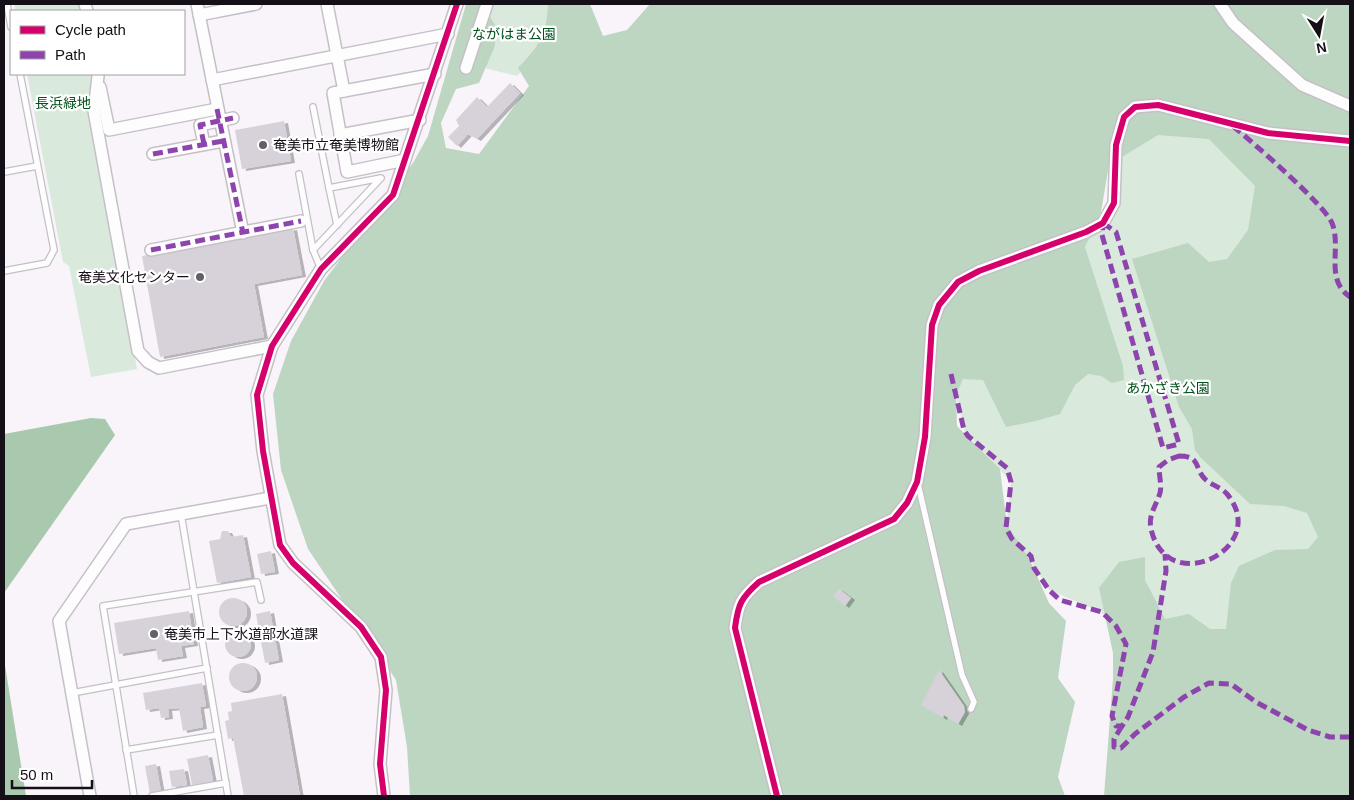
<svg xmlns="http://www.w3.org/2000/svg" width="1354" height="800" font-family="Arial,'Noto Sans JP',sans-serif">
	<defs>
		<filter id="shadow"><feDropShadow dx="4" dy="2" stdDeviation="0" flood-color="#0004"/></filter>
	</defs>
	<rect width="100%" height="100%" fill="#f8f4fa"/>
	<g fill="#d9e9dc">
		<polygon points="14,4 82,4 83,11 15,11"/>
		<polygon points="493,4 552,4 548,41 517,76 472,65"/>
		<polygon points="27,74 95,74 91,112 137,369 91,377 69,266 63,262"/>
		<polygon points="1193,113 1332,222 1350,739 1126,644 1101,612 1049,590 1022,547 1006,528 1011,482 964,430 951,374 1033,251 1110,213 1116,145"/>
	</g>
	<path fill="#bdd6c1" d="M466,4H482L495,25V46L479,83L456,89L441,123L446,148L479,154L529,86L518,68C539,46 547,35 548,4H590L603,36L627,30L650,4H1350V796H1104L1113,678V653L1099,588L1119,562L1145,557V580L1165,619L1189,614L1210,629H1226L1231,583L1239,566L1275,550L1308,549L1318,537L1307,513L1284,506L1250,504L1201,458L1195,450L1192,429L1179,407L1132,259L1188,243L1209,262L1227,259L1248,230L1255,186L1209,139L1158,135L1109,165L1101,212L1085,247L1123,366L1124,380L1112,383L1101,376L1088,374L1075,385L1060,414L1036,421L1006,427L983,380L963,379L956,395L957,426L1000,469L1007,525L1029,558L1049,603L1066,621L1058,678L1075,702L1058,777L1065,796H410L407,747L396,680L308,549L281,470L273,394L291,341L324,281L413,163L428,136Z"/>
	<g fill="#a8c9ad">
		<polygon points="91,418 105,419 115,435 4,593 4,434"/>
		<polygon points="4,659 26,796 4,796"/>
	</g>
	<g fill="#d7d2da" filter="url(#shadow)">
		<polygon points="510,83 520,93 477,139 468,134 457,146 448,137 459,126 456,120 477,97 487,107"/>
		<polygon points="284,121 291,161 242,169 235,130"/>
		<polygon points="293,228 302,275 254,284 264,337 160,357 142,256"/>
		<polygon points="222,531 228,531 231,537 243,535 251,577 217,583 209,541 220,539"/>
		<polygon points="271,551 275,572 261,574 257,554"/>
		<polygon points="839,589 851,598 845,606 833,596"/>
		<circle cx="233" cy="612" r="14"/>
		<polygon points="189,611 194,644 181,646 183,656 158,660 156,648 119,654 114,623"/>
		<polygon points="270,611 279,660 265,663 256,614"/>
		<circle cx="238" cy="644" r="13"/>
		<circle cx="243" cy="677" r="14"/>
		<polygon points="939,670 964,706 965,712 958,724 944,715 943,718 921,705"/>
		<polygon points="202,683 206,706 200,707 203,727 183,731 179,708 168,709 169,717 161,718 159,708 146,710 143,693"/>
		<polygon points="282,694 300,796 244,796 233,738 228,739 225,721 229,720 228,712 232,711 231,703"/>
		<polygon points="208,755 213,781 192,785 187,759"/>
		<polygon points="156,764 161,792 150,794 145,766"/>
		<polygon points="184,769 187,785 172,787 169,771"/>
	</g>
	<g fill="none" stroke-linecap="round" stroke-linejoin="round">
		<g stroke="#c5c0c7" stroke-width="8">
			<g id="lane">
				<polyline points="7,4 11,27"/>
				<polyline points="4,172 37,166"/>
				<polyline points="299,174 313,250 321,269"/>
				<polyline points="329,188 337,225"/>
				<polyline points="313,250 381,178 329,188 313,107"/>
				<polyline points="4,271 47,263 54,250 20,74"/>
				<polyline points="918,484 962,675 974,702 971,709"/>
				<polyline points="181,514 228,796"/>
				<polyline points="72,693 207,668"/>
				<polyline points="126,750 218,735"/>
				<polyline points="134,796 103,606 257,582 261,600"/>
				<polyline points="152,796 226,783"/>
			</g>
		</g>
		<g stroke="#c5c0c7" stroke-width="14">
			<g id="street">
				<polyline points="85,4 87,11"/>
				<polyline points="197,4 243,233"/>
				<polyline points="327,4 344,91"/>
				<polyline points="1220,4 1233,23 1302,85 1350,106"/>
				<polyline points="199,15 256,4"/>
				<polyline points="466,68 487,4"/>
				<polyline points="98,76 94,111 138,351 148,362 159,368 272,346"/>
				<polyline points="212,80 448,34"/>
				<polyline points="100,87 109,130 217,109"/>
				<polyline points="340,135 420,120"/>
				<polyline points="204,144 200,125 233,118"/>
				<polyline points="153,154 223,141"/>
				<polyline points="405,160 347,172 333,93 435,74"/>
				<polyline points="151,250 301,221"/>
				<polyline points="90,796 59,621 126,524 270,498"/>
				<polyline points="384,796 380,764 386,690 381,657 361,627 293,563 280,545 263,451 257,395 272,346 321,269 393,195 457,4"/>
				<path d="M777,796L735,628C738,604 741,598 759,582L894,519L907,503L917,482L925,437L932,325L939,305L958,282L979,271L1086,232L1103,223L1114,203L1116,145L1124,117L1135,107L1158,105L1268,133L1350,141"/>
			</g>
		</g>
		<use href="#lane" stroke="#fefdfe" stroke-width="5.5"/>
		<use href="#street" stroke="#fefdfe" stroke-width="11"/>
		<g stroke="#8e44ad" stroke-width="5" stroke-dasharray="10 5" stroke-linecap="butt">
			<polyline points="217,109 243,233"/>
			<path d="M1233,126C1252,142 1324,204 1332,223C1342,248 1324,279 1350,297"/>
			<polyline points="204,144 200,125 233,118"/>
			<polyline points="153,154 223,141"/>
			<polygon points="1103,223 1116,232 1179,444 1163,448 1102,235"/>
			<polyline points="151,250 301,221"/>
			<polyline points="951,374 964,430 968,436 1007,468 1011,482 1006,528 1012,539 1031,556 1034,568 1049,590 1060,600 1102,612 1116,626 1126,644 1112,716 1116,726 1122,726 1128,717 1153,652 1166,571 1165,554"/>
			<path d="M1179,456C1201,456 1194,468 1205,479C1211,485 1221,487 1227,494C1272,548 1167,600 1151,529C1148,515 1156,506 1160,493C1162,486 1159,475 1159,467L1168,460Z"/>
			<polyline points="1122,726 1114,739 1114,747 1121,748 1135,734 1184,697 1209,683 1231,684 1256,702 1308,730 1330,737 1350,737"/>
		</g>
		<g stroke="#fff" stroke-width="9">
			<g id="cycleway">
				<polyline points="384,796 380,764 386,690 381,657 361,627 293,563 280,545 263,451 257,395 272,346 321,269 393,195 457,4"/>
				<path d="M777,796L735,628C738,604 741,598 759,582L894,519L907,503L917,482L925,437L932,325L939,305L958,282L979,271L1086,232L1103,223L1114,203L1116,145L1124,117L1135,107L1158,105L1268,133L1350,141"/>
			</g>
		</g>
		<use href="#cycleway" stroke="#d6006c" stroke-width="6"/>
	</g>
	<g fill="#645f66" stroke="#fff" stroke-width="2">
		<circle cx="263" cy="145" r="5"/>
		<circle cx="200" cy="277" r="5"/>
		<circle cx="154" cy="634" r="5"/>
	</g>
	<g text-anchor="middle" stroke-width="4.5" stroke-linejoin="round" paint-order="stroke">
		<g font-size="14" fill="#02511c" stroke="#fff">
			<text x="514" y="39">ながはま公園</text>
			<text x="63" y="108">長浜緑地</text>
			<text x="1168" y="393">あかざき公園</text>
		</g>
		<g font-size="14" fill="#150f17" stroke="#fff" text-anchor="start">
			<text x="273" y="150">奄美市立奄美博物館</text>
			<text x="190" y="282" text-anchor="end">奄美文化センター</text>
			<text x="164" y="639">奄美市上下水道部水道課</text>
		</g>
	</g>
	<rect width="1354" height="800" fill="none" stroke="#150f17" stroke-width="10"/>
	<rect x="10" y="10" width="175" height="65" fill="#ffffff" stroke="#a19fa2"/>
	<rect x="20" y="26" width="25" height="8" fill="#d6006c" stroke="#a19fa2"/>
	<text x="55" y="35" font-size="15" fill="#150f17">Cycle path</text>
	<rect x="20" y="51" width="25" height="8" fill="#8e44ad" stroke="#a19fa2"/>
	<text x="55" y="60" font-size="15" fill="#150f17">Path</text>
	<g transform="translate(1319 35) rotate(169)" stroke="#ffffff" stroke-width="4" paint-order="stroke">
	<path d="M0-4L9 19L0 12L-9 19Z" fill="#150f17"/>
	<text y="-8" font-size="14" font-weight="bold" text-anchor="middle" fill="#150f17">N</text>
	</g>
	<path d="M12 780v8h80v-8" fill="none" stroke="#150f17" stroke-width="2.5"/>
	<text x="20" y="780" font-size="15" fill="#150f17" stroke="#ffffff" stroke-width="4" paint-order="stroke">50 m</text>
</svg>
